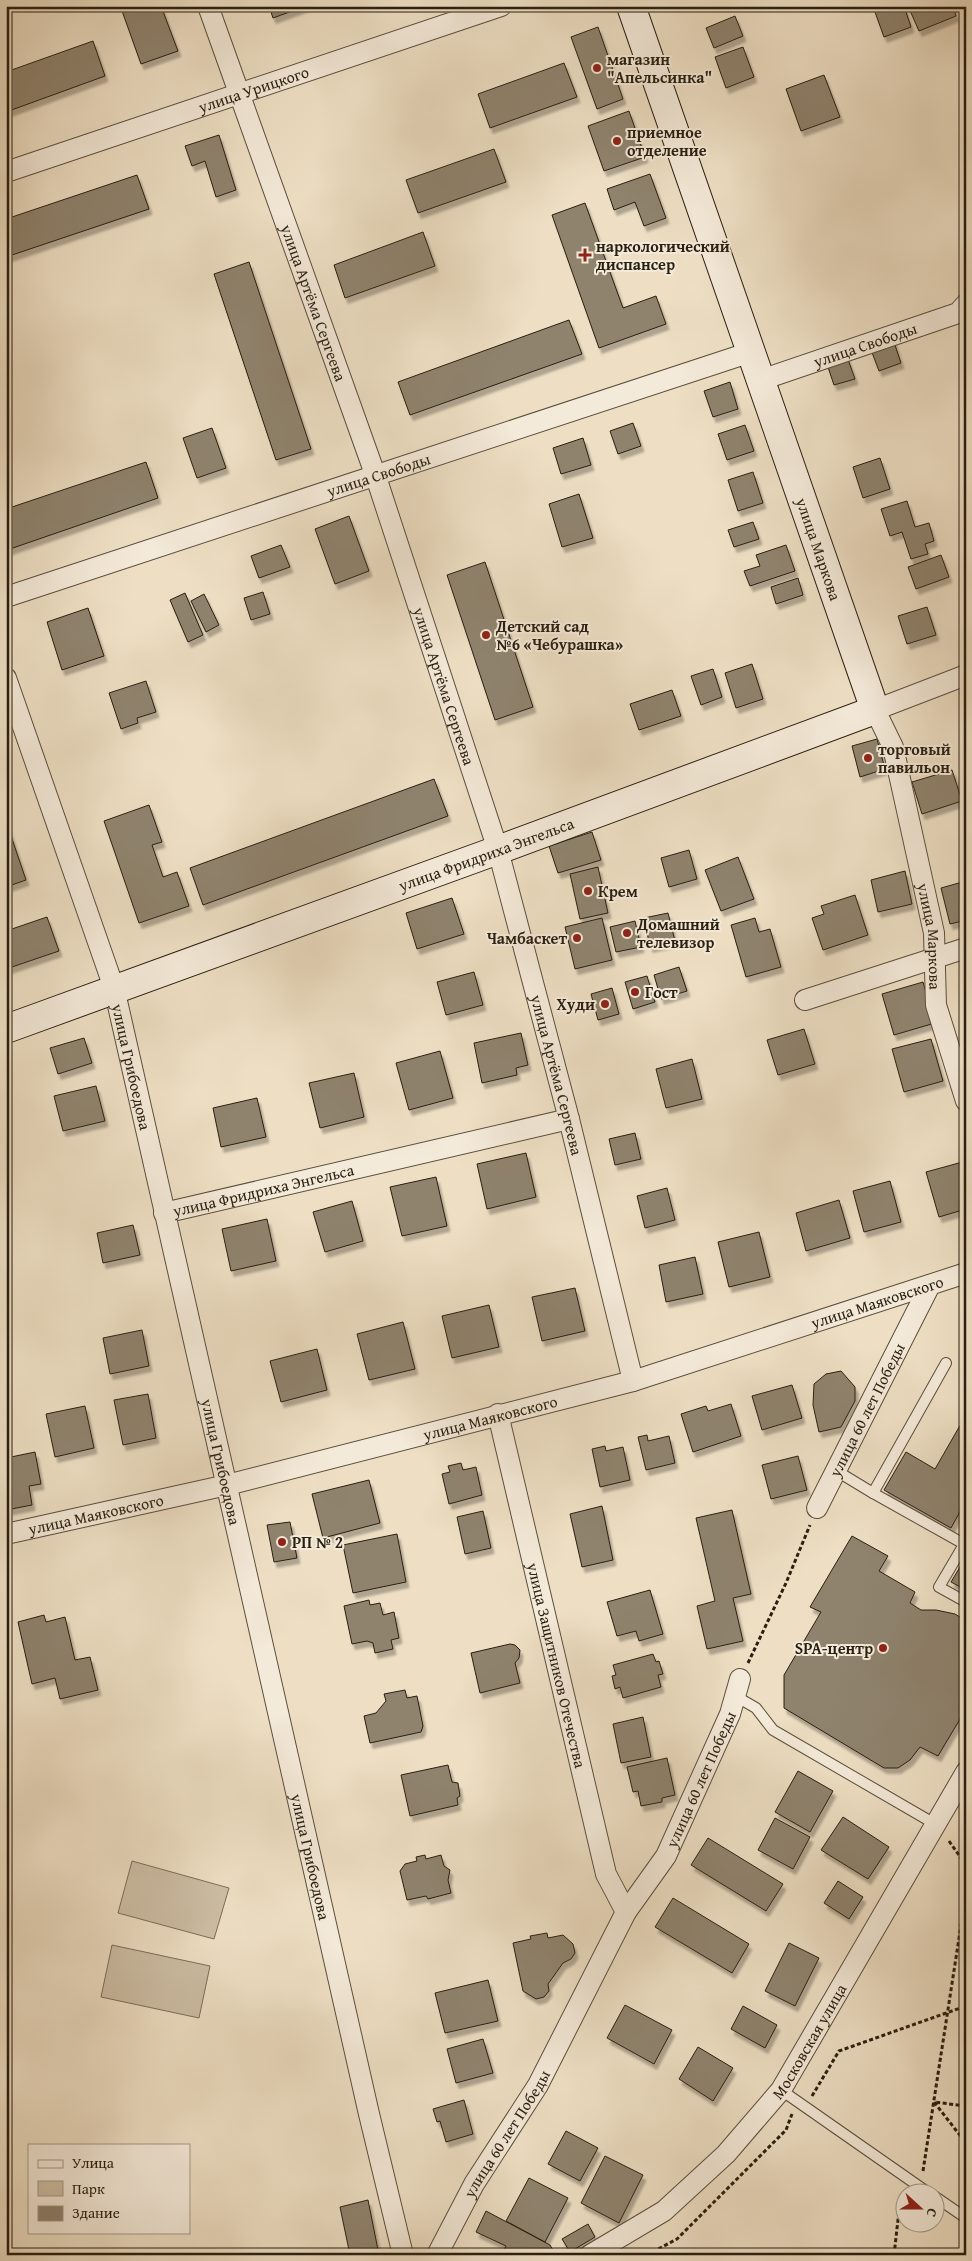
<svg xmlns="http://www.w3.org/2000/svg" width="972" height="2261" font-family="'Gentium Book Plus',serif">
	<defs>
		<filter id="shadow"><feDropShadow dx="3" dy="5.5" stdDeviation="1" flood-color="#0004"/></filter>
	</defs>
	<rect width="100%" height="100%" fill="#eedfc4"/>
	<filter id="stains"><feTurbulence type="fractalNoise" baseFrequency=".004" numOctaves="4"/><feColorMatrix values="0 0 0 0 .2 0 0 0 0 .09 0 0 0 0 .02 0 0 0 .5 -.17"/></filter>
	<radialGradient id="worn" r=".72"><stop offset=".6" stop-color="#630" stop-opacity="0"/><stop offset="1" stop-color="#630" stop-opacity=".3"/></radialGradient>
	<g fill="#cdbea5" stroke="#7b6e5a">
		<polygon points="132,1861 229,1888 214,1939 118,1913"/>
		<polygon points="112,1945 210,1966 199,2018 101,1997"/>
	</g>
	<g fill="#8f836e" stroke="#291f10" filter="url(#shadow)">
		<polygon points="126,6 161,6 178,51 141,64 121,8"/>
		<polygon points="269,6 306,6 273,18"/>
		<polygon points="892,6 904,6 911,27 884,37 875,12"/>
		<polygon points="908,6 953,6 956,16 919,31"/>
		<polygon points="735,16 743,36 714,48 706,28"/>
		<polygon points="598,27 623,99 597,109 571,37"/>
		<polygon points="93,41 105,76 6,112 6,72"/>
		<polygon points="743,47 754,77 726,88 715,57"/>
		<polygon points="564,63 577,97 490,128 478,94"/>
		<polygon points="824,75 840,117 801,131 786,89"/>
		<polygon points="629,111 645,157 604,171 588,126"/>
		<polygon points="219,135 236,190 216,197 205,161 192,166 185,146"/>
		<polygon points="494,149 506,182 418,213 406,180"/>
		<polygon points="650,174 666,218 644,226 635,202 614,210 607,189"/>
		<polygon points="137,175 149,209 6,257 6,219"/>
		<polygon points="585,203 623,308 656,296 666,324 599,348 552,215"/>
		<polygon points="423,232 435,266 345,298 334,265"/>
		<polygon points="249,262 311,449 276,460 214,274"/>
		<polygon points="569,320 582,354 410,415 398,382"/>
		<polygon points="893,339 901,363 879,371 870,347"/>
		<polygon points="846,354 855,379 834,385 826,361"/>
		<polygon points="730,382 738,409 713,417 704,391"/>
		<polygon points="633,423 641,446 618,454 610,431"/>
		<polygon points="745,425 754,451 727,460 718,434"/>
		<polygon points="212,428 226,468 197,478 183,438"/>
		<polygon points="583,438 591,465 561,474 553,448"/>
		<polygon points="880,458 890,489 863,498 853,467"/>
		<polygon points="146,462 158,498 7,550 6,509"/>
		<polygon points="753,472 763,503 738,511 728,480"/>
		<polygon points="579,494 593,538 562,547 549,504"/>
		<polygon points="907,501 915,527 929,523 934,541 925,544 928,554 911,559 902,532 890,536 881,509"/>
		<polygon points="349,516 369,571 335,584 315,529"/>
		<polygon points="753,522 759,539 734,547 728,530"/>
		<polygon points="281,545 290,567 259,578 251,556"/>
		<polygon points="786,545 795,571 750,586 744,571 760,566 756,555"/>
		<polygon points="941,555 949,577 916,589 908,567"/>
		<polygon points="485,562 533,707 495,720 447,575"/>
		<polygon points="798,578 803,595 776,604 771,587"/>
		<polygon points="263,592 270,614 251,620 244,598"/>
		<polygon points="185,593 203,635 188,642 170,600"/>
		<polygon points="204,594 219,625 206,632 191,601"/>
		<polygon points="927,607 936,635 907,644 898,616"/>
		<polygon points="88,608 104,656 62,670 47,622"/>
		<polygon points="752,664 763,699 736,708 725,673"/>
		<polygon points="713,669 722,697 701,705 691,676"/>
		<polygon points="146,681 156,712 137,718 138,723 121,729 109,693"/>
		<polygon points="672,690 681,716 639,730 630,704"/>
		<polygon points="877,739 885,769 860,777 852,746"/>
		<polygon points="952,770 962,801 922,814 912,782"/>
		<polygon points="434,779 448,816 203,905 190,868"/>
		<polygon points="149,805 162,842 152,845 163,877 177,872 189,906 139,923 104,821"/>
		<polygon points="6,821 26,880 6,887"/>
		<polygon points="592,832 601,860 558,873 549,846"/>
		<polygon points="689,850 697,879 669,887 661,858"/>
		<polygon points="738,857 754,899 721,911 705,870"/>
		<polygon points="598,867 608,913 580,919 570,874"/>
		<polygon points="905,871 912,904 878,912 871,880"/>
		<polygon points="966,881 966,920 950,924 941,888"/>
		<polygon points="855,895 868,935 823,950 812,918 824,914 821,906"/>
		<polygon points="452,898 464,934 417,949 406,913"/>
		<polygon points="668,913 675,941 650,947 644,918"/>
		<polygon points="47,917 59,951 6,969 6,931"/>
		<polygon points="602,918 612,960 575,969 565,927"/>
		<polygon points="755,918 759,932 770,929 781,967 746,977 731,925"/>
		<polygon points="635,921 641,947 616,952 610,927"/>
		<polygon points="679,967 687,991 661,999 654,975"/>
		<polygon points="474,972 483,1005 446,1015 437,982"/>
		<polygon points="647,976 655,1002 633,1009 625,982"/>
		<polygon points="923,982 935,1023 894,1035 882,994"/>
		<polygon points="612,988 619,1014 598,1020 591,994"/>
		<polygon points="804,1029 815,1064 778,1075 767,1040"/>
		<polygon points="521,1033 528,1065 516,1068 517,1075 482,1083 474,1043"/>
		<polygon points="84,1038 92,1063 58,1074 50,1048"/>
		<polygon points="931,1039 943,1081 904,1092 892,1049"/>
		<polygon points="440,1051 453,1098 409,1110 396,1063"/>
		<polygon points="692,1059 702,1099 666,1108 656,1069"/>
		<polygon points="354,1073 364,1117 320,1128 309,1083"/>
		<polygon points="96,1086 105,1121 63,1131 54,1096"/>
		<polygon points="257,1098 266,1137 221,1147 213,1108"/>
		<polygon points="635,1133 641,1159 615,1165 609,1139"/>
		<polygon points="526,1153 536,1197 487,1209 477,1164"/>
		<polygon points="966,1161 966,1209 939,1217 926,1172"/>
		<polygon points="436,1177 447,1226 402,1236 390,1187"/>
		<polygon points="890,1181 901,1222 864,1232 853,1191"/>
		<polygon points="667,1188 675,1220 645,1228 637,1196"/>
		<polygon points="839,1200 850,1238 806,1251 796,1213"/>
		<polygon points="352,1201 363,1241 325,1252 313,1212"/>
		<polygon points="267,1219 276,1261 231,1271 222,1229"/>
		<polygon points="133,1225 140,1255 103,1263 97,1233"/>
		<polygon points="759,1232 770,1277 729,1287 718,1242"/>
		<polygon points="695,1257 703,1294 666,1302 659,1265"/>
		<polygon points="575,1288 585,1331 542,1341 532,1297"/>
		<polygon points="489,1305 499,1347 452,1358 442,1316"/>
		<polygon points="403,1322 415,1369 369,1380 357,1334"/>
		<polygon points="142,1330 149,1366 110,1374 103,1338"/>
		<polygon points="317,1349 327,1390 281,1402 270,1361"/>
		<polygon points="841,1371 855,1387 855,1401 841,1427 819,1432 813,1405 814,1384 826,1374"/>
		<polygon points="792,1385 802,1418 762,1430 752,1396"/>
		<polygon points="148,1394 156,1438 123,1445 114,1400"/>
		<polygon points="731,1404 741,1436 693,1452 681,1414 706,1406 708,1411"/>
		<polygon points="85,1406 94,1448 55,1457 46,1414"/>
		<polygon points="966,1415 966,1501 951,1528 884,1490 906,1452 935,1469"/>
		<polygon points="647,1435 648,1441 669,1436 675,1463 646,1470 638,1437"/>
		<polygon points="605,1446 606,1451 623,1447 630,1480 600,1487 592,1449"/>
		<polygon points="35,1452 41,1484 29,1486 32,1505 6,1510 6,1458"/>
		<polygon points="798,1456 807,1490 771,1499 762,1465"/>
		<polygon points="461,1463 463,1470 476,1467 482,1495 449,1504 442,1474 450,1472 448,1466"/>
		<polygon points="369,1480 380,1523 323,1538 312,1494"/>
		<polygon points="602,1506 613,1560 582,1567 570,1514"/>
		<polygon points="732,1510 751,1594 733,1598 743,1641 707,1649 697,1606 715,1601 696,1518"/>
		<polygon points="483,1511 491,1548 465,1554 457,1517"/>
		<polygon points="290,1522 297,1558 274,1562 267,1525"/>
		<polygon points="397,1534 406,1582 353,1593 343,1545"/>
		<polygon points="852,1536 888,1556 879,1571 915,1592 910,1603 921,1610 936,1610 955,1614 966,1621 966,1709 938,1756 920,1747 910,1760 898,1768 884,1768 784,1708 784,1675 821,1612 810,1607"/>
		<polygon points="966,1557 966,1590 951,1582"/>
		<polygon points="650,1590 663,1634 639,1641 636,1631 617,1636 607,1602"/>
		<polygon points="369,1600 370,1605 380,1603 383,1615 394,1612 399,1638 391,1640 393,1649 375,1653 373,1643 367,1641 352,1644 344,1606"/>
		<polygon points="44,1615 46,1622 65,1617 75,1660 90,1657 98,1690 60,1699 55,1678 32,1684 18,1622"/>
		<polygon points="510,1644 515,1645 520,1650 519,1658 515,1663 520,1683 480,1693 471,1653"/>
		<polygon points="653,1654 656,1662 659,1661 663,1674 658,1675 661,1687 623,1698 620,1687 615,1689 612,1676 616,1675 613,1665"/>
		<polygon points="405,1690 407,1698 417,1696 423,1726 421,1732 370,1743 364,1716 376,1713 386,1701 384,1694"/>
		<polygon points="643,1717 651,1757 621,1763 613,1724"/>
		<polygon points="667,1758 675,1795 662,1798 662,1802 641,1806 638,1791 633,1792 627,1767"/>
		<polygon points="448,1765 452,1782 458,1783 460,1796 457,1798 458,1805 410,1816 401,1775"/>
		<polygon points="798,1771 833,1791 810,1832 775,1812"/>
		<polygon points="843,1817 889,1847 868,1879 821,1850"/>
		<polygon points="775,1818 810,1837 793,1869 758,1850"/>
		<polygon points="708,1838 783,1884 766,1911 691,1865"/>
		<polygon points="425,1855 426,1859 441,1855 444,1866 450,1870 448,1880 451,1893 428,1899 426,1896 407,1900 400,1871 405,1864 417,1861 416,1857"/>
		<polygon points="838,1881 863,1897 849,1919 824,1903"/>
		<polygon points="673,1898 749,1944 732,1973 655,1927"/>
		<polygon points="547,1933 548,1938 563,1935 573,1944 575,1953 571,1959 563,1963 548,1984 549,1991 544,1997 536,1999 523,1991 513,1943 531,1939 530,1936"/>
		<polygon points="789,1943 819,1958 795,2006 765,1991"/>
		<polygon points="488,1980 498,2021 445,2033 435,1993"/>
		<polygon points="625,2005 672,2030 654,2064 607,2038"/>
		<polygon points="743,2006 777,2025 765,2048 731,2029"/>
		<polygon points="483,2039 493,2073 456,2083 447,2049"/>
		<polygon points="698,2047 733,2068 713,2101 679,2079"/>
		<polygon points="464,2100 473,2134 446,2142 440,2121 437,2122 433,2109"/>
		<polygon points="566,2131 598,2148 580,2181 548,2164"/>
		<polygon points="605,2156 643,2175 619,2223 581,2203"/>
		<polygon points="529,2178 568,2198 545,2242 506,2221"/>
		<polygon points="368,2200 379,2255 350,2255 340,2207"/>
		<polygon points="486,2211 550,2245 556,2255 501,2255 506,2246 476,2232"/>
		<polygon points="588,2224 595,2237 570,2252 562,2239"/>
	</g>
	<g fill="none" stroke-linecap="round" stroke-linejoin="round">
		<g stroke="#5a4f3d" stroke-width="12">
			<g id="lane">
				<polyline points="946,1363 873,1493 964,1544"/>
				<polyline points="835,1470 873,1493"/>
				<polyline points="966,1541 939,1587 966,1602"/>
				<polyline points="737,1697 756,1708 773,1730 935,1824"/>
				<polyline points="781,2090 930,2194"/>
				<polyline points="934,2196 966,2218"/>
			</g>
		</g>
		<g stroke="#5a4f3d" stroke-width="22">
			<g id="street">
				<path id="s1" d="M208,6L375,474L498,850L569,1119L633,1381"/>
				<path id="s2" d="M6,172L501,6"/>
				<path id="s3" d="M761,380L958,313L966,304"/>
				<path id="s4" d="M6,597L751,352"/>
				<path id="s5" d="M966,675L875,710L893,747L934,933L936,1005L966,1101"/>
				<path id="s6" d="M6,678L114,988L369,2114L403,2255"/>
				<polyline points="805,1000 966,948"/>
				<path id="s7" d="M164,1213L569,1119"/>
				<path id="s8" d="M498,1414L606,1874L626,1912"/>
				<path id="s9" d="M817,1508L930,1285"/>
				<path id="s10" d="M6,1534L227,1485L633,1381L966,1273"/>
				<path id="s11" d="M437,2255L474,2184L538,2085L626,1912L666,1856L730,1714L740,1679"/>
				<path id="s12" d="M590,2255L664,2211L726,2154L781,2090L966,1772"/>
			</g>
		</g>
		<g stroke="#291f10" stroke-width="30">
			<g id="secondary">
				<path id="s13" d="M6,1029L498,850L875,710L631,6"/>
			</g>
		</g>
		<g stroke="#291f10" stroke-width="3" stroke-dasharray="4 2.5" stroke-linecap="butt">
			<polyline points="748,1663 786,1583 810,1525"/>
			<polyline points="949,1841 966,1865"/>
			<polyline points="812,2096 839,2051 966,2006"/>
			<polyline points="966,2106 934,2102 966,2143"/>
			<polyline points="923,2171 966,1893"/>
			<polyline points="647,2255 677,2239 786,2130 792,2114"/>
			<polyline points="680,2255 684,2251 687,2255"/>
			<polyline points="894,2255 899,2211"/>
		</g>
		<use href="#lane" stroke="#f4ead9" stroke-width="10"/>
		<use href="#street" stroke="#f4ead9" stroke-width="20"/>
		<use href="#secondary" stroke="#f4ead9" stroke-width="28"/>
	</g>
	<g fill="#8f2418" stroke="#f4ead9" stroke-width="2">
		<circle cx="597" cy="68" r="5"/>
		<circle cx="617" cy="141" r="5"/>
		<path d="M582.5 247.5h5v5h5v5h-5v5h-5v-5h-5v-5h5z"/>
		<circle cx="486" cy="635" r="5"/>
		<circle cx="868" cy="758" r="5"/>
		<circle cx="588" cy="891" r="5"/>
		<circle cx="627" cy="933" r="5"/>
		<circle cx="577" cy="938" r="5"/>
		<circle cx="635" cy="992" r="5"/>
		<circle cx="605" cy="1004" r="5"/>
		<circle cx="282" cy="1542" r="5"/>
		<circle cx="883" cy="1648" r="5"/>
	</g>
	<g text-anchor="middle" stroke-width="4" stroke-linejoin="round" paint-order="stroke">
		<g font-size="16" font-weight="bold" fill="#291f10" stroke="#f4ead9" text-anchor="start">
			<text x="607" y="65">магазин<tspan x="607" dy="18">"Апельсинка"</tspan></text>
			<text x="627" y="138">приемное<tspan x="627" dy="18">отделение</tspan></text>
			<text x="596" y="252">наркологический<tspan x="596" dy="18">диспансер</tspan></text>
			<text x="496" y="632">Детский сад<tspan x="496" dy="18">№6 «Чебурашка»</tspan></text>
			<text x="878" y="755">торговый<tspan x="878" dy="18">павильон</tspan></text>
			<text x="598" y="897">Крем</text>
			<text x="637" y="930">Домашний<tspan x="637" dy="18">телевизор</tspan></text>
			<text x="567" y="944" text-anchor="end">Чамбаскет</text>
			<text x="645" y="998">Гост</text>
			<text x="595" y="1010" text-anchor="end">Худи</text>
			<text x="292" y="1548">РП № 2</text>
			<text x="873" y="1654" text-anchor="end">SPA-центр</text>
		</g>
		<g font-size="16" fill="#291f10" stroke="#f4ead9">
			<text dy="6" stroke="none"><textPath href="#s2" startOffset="261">улица Урицкого</textPath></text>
			<text dy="6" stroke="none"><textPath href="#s1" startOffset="315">улица Артёма Сергеева</textPath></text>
			<text dy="6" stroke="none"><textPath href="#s3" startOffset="110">улица Свободы</textPath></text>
			<text dy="6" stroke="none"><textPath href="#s4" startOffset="392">улица Свободы</textPath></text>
			<text transform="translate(819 549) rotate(71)" y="6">улица Маркова</text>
			<text dy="6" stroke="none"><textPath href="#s1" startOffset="720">улица Артёма Сергеева</textPath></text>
			<text dy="6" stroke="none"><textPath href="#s13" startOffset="511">улица Фридриха Энгельса</textPath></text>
			<text dy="6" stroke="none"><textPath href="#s5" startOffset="332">улица Маркова</textPath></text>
			<text dy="6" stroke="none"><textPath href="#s6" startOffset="409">улица Грибоедова</textPath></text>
			<text dy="6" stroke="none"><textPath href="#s1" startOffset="1125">улица Артёма Сергеева</textPath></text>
			<text dy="6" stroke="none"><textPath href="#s7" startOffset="102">улица Фридриха Энгельса</textPath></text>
			<text dy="6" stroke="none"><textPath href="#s10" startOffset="902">улица Маяковского</textPath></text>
			<text dy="6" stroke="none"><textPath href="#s9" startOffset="110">улица 60 лет Победы</textPath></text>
			<text dy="6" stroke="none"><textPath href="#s10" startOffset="498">улица Маяковского</textPath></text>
			<text dy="6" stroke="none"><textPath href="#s6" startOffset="814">улица Грибоедова</textPath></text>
			<text dy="6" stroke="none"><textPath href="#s10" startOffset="92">улица Маяковского</textPath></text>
			<text dy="6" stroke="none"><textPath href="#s8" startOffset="258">улица Защитников Отечества</textPath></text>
			<text dy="6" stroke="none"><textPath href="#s11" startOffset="545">улица 60 лет Победы</textPath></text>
			<text dy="6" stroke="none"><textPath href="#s6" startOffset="1219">улица Грибоедова</textPath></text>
			<text dy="6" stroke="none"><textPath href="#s12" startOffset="311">Московская улица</textPath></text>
			<text dy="6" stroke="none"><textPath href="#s11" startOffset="140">улица 60 лет Победы</textPath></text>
		</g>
	</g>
	<rect width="972" height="2261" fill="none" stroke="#eedfc4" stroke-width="25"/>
	<rect x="8" y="8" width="957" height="2246" fill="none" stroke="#291f10" stroke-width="2.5"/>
	<rect x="12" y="12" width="947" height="2236" fill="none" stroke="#291f10"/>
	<rect x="28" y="2144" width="162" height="90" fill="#f4ead9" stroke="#a39989"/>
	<rect x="38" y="2160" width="25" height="8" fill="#f4ead9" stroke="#a39989"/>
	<text x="72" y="2168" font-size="15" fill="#291f10">Улица</text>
	<rect x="38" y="2181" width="25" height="15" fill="#cdbea5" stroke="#a39989"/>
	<text x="72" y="2194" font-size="15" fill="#291f10">Парк</text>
	<rect x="38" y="2206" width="25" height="15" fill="#8f836e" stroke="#a39989"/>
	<text x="72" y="2218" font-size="15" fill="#291f10">Здание</text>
	<g transform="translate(920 2208) rotate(111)"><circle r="24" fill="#f4ead9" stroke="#a39989"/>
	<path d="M0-4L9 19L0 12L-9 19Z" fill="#8f2418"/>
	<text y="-8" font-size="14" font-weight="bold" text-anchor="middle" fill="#291f10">С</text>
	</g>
	<rect width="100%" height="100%" filter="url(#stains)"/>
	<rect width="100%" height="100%" fill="url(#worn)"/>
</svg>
